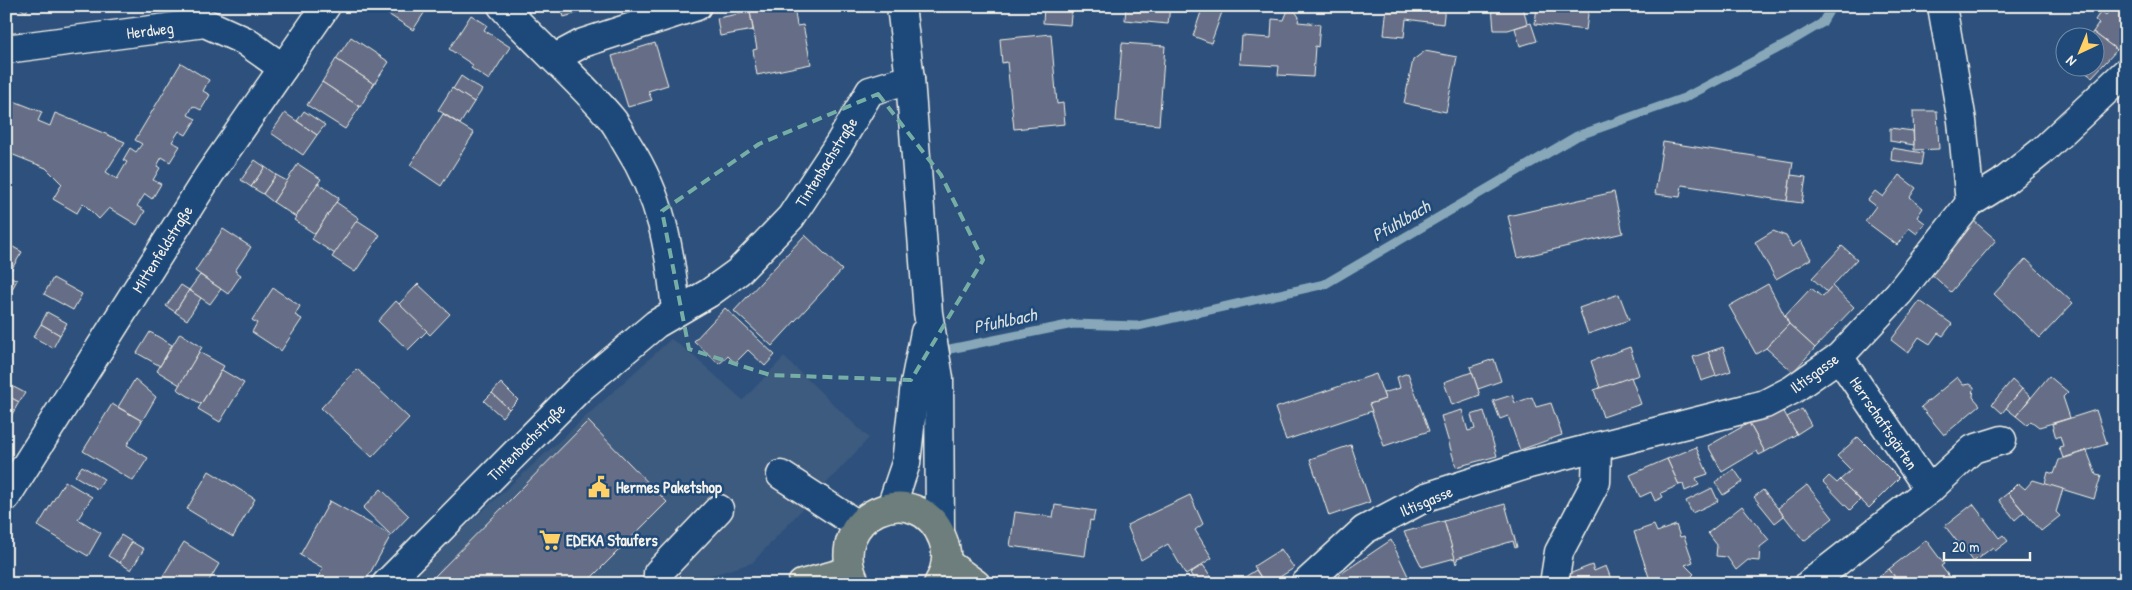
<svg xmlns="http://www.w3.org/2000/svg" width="2132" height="590" font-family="'Patrick Hand',sans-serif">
	<rect width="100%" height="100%" fill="#2d517c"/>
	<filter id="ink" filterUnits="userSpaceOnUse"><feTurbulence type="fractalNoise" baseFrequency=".02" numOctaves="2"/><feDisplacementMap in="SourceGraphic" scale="10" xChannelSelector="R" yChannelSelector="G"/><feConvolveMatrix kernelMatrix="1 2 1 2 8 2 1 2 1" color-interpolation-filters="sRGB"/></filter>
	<g filter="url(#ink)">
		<polygon fill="#3e5a7f" points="671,339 689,352 743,400 784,357 869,438 752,563 682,584 412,584 434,555"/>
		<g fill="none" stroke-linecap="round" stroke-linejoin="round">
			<polyline stroke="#88a8ba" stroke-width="9" points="945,350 1073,324 1138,326 1325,284 1577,136 1684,98 1790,42 1822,23 1832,6"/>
		</g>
		<g fill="#656e86" stroke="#f4f1e8">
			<polygon points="16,6 29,6 26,12"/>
			<polygon points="67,6 82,6 79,13"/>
			<polygon points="382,6 426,6 428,7 413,30 380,9"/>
			<polygon points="560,6 601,6 564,17"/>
			<polygon points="778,6 794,6 797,26 803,25 811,64 757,75 753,50 757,49 750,12"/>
			<polygon points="1044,6 1072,6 1070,25 1043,23"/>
			<polygon points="1126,6 1170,6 1168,24 1125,20"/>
			<polygon points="1203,6 1222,12 1211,43 1193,36"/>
			<polygon points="1387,6 1445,6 1443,24 1406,19 1404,37 1384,35"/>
			<polygon points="1492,6 1523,6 1527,24 1508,30 1494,30"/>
			<polygon points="1537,6 1589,6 1586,30 1535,24"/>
			<polygon points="2113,6 2123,6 2126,9 2126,39 2117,50 2093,32 2099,23 2095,20 2101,11 2106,15"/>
			<polygon points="1288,10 1295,11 1299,17 1298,22 1320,24 1318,47 1315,46 1313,77 1278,75 1279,66 1240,64 1242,36 1271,38 1272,19 1284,20"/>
			<polygon points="750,12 753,30 720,36 717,18"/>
			<polygon points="471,15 487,25 484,30 510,47 489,80 471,68 473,65 449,49"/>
			<polygon points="1531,23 1537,41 1520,46 1515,28"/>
			<polygon points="2093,32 2117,50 2092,77 2079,68 2094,68 2094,38 2088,38"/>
			<polygon points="1051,34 1057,104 1063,103 1065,124 1014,129 1007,62 1002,63 1000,39"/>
			<polygon points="351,37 389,62 374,84 336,59"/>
			<polygon points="655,43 668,85 648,91 652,100 628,107 612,56"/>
			<polygon points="1122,43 1165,46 1159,125 1116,121"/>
			<polygon points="1425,51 1457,57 1446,112 1404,103 1413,60"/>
			<polygon points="336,59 374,84 360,107 322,82"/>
			<polygon points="181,63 209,80 203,91 210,95 201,110 193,106 188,115 196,119 186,135 179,131 172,142 180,146 170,162 162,157 157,166 160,168 153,180 161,184 152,199 145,194 137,206 145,211 137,225 109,208 99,219 83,203 77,213 53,199 62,184 46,168 6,152 6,98 42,112 38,121 50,126 55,113 125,142 106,172 117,179 127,162 123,160 130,148 136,152 142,144 135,140"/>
			<polygon points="461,76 482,90 474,102 453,89"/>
			<polygon points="322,82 360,107 345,129 307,105"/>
			<polygon points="452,88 474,102 460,124 438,110"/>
			<polygon points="304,111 325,125 317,135 297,121"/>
			<polygon points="1913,111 1937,111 1939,149 1914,150"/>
			<polygon points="285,113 317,135 303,155 271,133"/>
			<polygon points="443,114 474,133 441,186 410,165"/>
			<polygon points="1890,128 1913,131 1914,145 1890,141"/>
			<polygon points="2126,134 2126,153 2120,136"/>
			<polygon points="1663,142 1793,162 1787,201 1682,185 1680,197 1655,194"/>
			<polygon points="1892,148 1923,153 1921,165 1891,160"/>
			<polygon points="255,160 265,167 251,187 241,180"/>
			<polygon points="298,164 321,179 296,217 273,202"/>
			<polygon points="265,167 276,175 263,194 251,187"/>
			<polygon points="276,175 287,181 273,202 263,194"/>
			<polygon points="1791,175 1806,177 1802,203 1787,201"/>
			<polygon points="1899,175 1916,188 1910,197 1923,208 1917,217 1925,223 1917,234 1909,228 1897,245 1865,221 1876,206 1868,200 1875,191 1883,197"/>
			<polygon points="318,183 339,198 315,234 294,220"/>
			<polygon points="1614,192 1623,233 1518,258 1508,216"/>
			<polygon points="336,202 359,218 335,254 312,239"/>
			<polygon points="357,220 380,235 355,272 332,257"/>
			<polygon points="1973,220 1996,240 1951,292 1928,271"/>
			<polygon points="223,229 251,247 235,271 241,275 228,294 195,271"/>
			<polygon points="1773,231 1786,236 1792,247 1801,241 1811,259 1776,279 1755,242"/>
			<polygon points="805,235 842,270 772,346 734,311"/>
			<polygon points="6,243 22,252 8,275 6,274"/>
			<polygon points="1842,246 1857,259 1827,292 1812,278"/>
			<polygon points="2026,259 2073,303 2040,338 1994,294"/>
			<polygon points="6,274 17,280 6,300"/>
			<polygon points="200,275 221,289 210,304 189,290"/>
			<polygon points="53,278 82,294 73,310 44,294"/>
			<polygon points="418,284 450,314 430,335 399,304"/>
			<polygon points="1768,284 1789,324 1766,348 1756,354 1729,306"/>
			<polygon points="181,285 189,290 175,312 166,306"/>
			<polygon points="1832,286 1854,307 1815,348 1789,324 1785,316 1811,288 1822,297"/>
			<polygon points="273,288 300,306 295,315 302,319 281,351 252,332 257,323 252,320"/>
			<polygon points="189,290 201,298 187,320 175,312"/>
			<polygon points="1619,294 1629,320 1588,334 1579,308"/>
			<polygon points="396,301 427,331 408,350 378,321"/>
			<polygon points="1920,301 1952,324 1943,336 1938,333 1930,344 1919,337 1908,353 1891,340"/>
			<polygon points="725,308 775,355 765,366 748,350 735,363 728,356 719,364 694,341"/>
			<polygon points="47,312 67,323 60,335 41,324"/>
			<polygon points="41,324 60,335 53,348 33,337"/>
			<polygon points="1789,324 1815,348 1793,372 1766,348"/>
			<polygon points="150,332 172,345 160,366 137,353"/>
			<polygon points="180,333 202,347 180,385 157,371"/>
			<polygon points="1630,347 1639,375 1600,388 1591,361"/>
			<polygon points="1723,347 1731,371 1716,376 1708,352"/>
			<polygon points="199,352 224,366 201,404 177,389"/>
			<polygon points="1708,352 1716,376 1701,381 1693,357"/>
			<polygon points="1494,359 1501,381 1478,389 1470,367"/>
			<polygon points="357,369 409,418 372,457 321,408"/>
			<polygon points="222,370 244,383 220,422 198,409"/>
			<polygon points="1472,372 1480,395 1452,405 1444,382"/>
			<polygon points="1408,373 1429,431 1384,446 1369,404 1385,399 1383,393 1400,388 1397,377"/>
			<polygon points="1376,374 1385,399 1369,404 1372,411 1286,440 1275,408"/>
			<polygon points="2049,376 2068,392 2063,397 2070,418 2039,427 2031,421 2027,425 2016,416"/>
			<polygon points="1631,377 1641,404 1603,417 1594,390"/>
			<polygon points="1957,377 1963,385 1970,384 1974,387 1973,397 1980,405 1944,435 1921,407"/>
			<polygon points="135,379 156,397 142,421 118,407"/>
			<polygon points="2012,380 2022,389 2002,413 1992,404"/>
			<polygon points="6,383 25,393 19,402 6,395"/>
			<polygon points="501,383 518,400 509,409 492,393"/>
			<polygon points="2022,389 2031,397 2016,416 2006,408"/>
			<polygon points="492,393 509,409 502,417 484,401"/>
			<polygon points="6,395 19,402 6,425"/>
			<polygon points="1512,395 1515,403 1532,397 1536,407 1551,403 1562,435 1520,450 1508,416 1500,419 1493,401"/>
			<polygon points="112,404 142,421 127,445 148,458 133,481 83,451"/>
			<polygon points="1780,405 1797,434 1765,452 1749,423"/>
			<polygon points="1802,409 1811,425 1797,434 1787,417"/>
			<polygon points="1462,410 1468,431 1475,429 1471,415 1484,411 1497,456 1456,467 1441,416"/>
			<polygon points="2096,410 2107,444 2063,458 2059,447 2063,446 2060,436 2056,438 2052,424"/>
			<polygon points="588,421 667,502 585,584 442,584 434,577"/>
			<polygon points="1749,423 1765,452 1759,455 1757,451 1722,472 1708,446"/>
			<polygon points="1858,437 1899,478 1869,508 1840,480 1851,470 1837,456"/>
			<polygon points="1351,445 1370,502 1329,516 1310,459"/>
			<polygon points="1696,447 1708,474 1696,478 1699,485 1685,491 1683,484 1679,485 1667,459"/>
			<polygon points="2087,451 2096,475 2101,476 2094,499 2045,484 2048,472 2054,474 2059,460"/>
			<polygon points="1667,459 1679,485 1661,493 1663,497 1655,501 1651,492 1640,497 1630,475"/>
			<polygon points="82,466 104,479 97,489 75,476"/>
			<polygon points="1734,469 1743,482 1723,495 1715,482"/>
			<polygon points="209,471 255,499 233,537 187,509"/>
			<polygon points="1829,476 1837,483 1840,480 1860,500 1850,510 1823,482"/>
			<polygon points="2033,480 2063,489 2056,512 2060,516 2041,531 2008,493 2018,483 2025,489"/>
			<polygon points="65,481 92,497 78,519 101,533 88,556 38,526"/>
			<polygon points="1807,485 1833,518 1804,541 1778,508"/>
			<polygon points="1712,488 1718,501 1692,513 1686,501"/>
			<polygon points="381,489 409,516 391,535 363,508"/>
			<polygon points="1763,490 1784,516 1775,523 1754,497"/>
			<polygon points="2008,493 2024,512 2015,520 1999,500"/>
			<polygon points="1190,495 1203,524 1195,530 1212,558 1186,575 1168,544 1141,560 1127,525"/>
			<polygon points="330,501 391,535 364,584 314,584 323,568 300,555"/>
			<polygon points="1505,504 1517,547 1515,548 1513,541 1457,558 1458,563 1456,564 1444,521"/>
			<polygon points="1973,504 1999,538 2003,535 2008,541 1995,551 1993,547 1973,562 1945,526"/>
			<polygon points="1055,505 1095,511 1093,521 1090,520 1085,556 1010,546 1015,512 1053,517"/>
			<polygon points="1742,506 1769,540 1760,547 1759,561 1748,560 1736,570 1727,557 1716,556 1717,545 1708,533"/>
			<polygon points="1444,521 1455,558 1422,567 1404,532"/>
			<polygon points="1654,525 1657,532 1676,525 1680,537 1684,536 1693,562 1685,565 1694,574 1684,584 1656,584 1649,577 1634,532"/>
			<polygon points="121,535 132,542 120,563 108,556"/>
			<polygon points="1391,540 1408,576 1394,584 1330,584 1342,573"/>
			<polygon points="1926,540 1944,564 1941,566 1951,579 1945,584 1900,584 1889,569"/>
			<polygon points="132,542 144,549 131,570 120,563"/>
			<polygon points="184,542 219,564 207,584 169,584 161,579"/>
			<polygon points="1281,549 1294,568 1269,584 1265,584 1254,566"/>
			<polygon points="1203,565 1216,584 1197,584 1190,573"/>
			<polygon points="1592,565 1594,571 1606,566 1613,584 1573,584 1569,574"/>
			<polygon points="1889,569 1900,584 1884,584 1879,576"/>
			<polygon points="1256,570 1265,584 1234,584"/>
			<polygon points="1194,579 1197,584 1187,584"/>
		</g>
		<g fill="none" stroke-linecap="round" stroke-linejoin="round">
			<g stroke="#f4f1e8" stroke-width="31">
				<g id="minor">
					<path d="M502,6C537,44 577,78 611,118C618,126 622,136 627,144C662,199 670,248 676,311"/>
					<polyline points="901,6 910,79 928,313 939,378 940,531"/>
					<polyline points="6,49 205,23 245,41 283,68"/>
					<polyline points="555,58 583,43 697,6"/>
					<polyline points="1970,203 2002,183 2041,152 2126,72"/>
					<polyline points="1839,357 1929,490"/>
					<polyline points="781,475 858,525"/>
					<polyline points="6,497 209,175 326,6"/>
					<polyline points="891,507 906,463 915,383 925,332"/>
					<polyline points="386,584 579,389 656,324 709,293 738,272 791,217 839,144 870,91 910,79"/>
					<polyline points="658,584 658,573 719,509"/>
					<polyline points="1305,584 1364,530 1426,497 1529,464 1765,404 1792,390 1839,357 1899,293 1970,203 1962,121 1942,6"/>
					<polyline points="1554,584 1559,552 1596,482 1597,448"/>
					<polyline points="1809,584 1929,490 1973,449 2002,440"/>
				</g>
			</g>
			<g stroke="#f4f1e8" stroke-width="31">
				<g id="major">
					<polyline points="946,562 976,584"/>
					<polyline points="802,584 849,571"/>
					<path d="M856,584C821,515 919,474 943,540C949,555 946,570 938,584"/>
				</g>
			</g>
			<use href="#minor" stroke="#1f4a7a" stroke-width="28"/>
			<use href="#major" stroke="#6d7e7c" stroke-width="28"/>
		</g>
	</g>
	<path fill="none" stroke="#76ada5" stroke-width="4" stroke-dasharray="10 6" stroke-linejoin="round" d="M878,94L941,175L983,260L911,380L770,375L689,349L662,211L759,144Z"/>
	<defs>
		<g id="civic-bare" transform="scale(1.725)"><path d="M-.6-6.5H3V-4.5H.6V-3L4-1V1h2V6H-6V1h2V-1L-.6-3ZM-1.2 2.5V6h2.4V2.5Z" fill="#ffd166" stroke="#1f4a7a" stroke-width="2.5" paint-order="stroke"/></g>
		<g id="supermarket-bare" transform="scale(1.725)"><path d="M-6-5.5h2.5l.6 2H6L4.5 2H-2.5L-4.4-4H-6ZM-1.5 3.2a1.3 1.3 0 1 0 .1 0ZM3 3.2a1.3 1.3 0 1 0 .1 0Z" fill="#ffd166" stroke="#1f4a7a" stroke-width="2.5" paint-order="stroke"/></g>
	</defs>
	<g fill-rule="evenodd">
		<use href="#civic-bare" x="599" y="487"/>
		<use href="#supermarket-bare" x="550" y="540"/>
	</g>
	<g text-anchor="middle" stroke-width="5" stroke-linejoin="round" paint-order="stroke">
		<g font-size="16" fill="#f4f1e8" stroke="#1f4a7a">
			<text transform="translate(150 30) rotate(-7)" y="6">Herdweg</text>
			<text transform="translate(826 162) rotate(-58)" y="6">Tintenbachstraße</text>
			<text transform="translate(162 249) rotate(-58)" y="6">Mittenfeldstraße</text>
			<text transform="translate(1814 373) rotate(-36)" y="6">Iltisgasse</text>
			<text transform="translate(1884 423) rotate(56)" y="6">Herrschaftsgärten</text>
			<text transform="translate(526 442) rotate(-45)" y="6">Tintenbachstraße</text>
			<text transform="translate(1426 501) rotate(-23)" y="6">Iltisgasse</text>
		</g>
		<g font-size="16" font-weight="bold" fill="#f4f1e8" stroke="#1f4a7a" text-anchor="start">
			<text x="616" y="493">Hermes Paketshop</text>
			<text x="566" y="546">EDEKA Staufers</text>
		</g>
		<g font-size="18" font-style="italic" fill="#d9dfdd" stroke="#1f4a7a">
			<text transform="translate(1401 221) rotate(-30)" y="6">Pfuhlbach</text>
			<text transform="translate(1005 321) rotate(-12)" y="6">Pfuhlbach</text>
		</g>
	</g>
	<rect width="2132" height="590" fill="none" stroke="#1f4a7a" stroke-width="25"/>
	<rect x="12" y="12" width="2107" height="565" fill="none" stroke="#f4f1e8" stroke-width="2" filter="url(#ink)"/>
	<g transform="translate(2080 52) rotate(224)"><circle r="24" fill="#1f4a7a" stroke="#748da6"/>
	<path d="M0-4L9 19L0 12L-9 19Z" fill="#ffd166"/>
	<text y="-8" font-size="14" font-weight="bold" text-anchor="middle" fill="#f4f1e8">N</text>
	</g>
	<path d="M1944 552v8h86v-8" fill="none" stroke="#f4f1e8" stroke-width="2.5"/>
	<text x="1952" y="552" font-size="15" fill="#f4f1e8" stroke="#1f4a7a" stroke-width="4" paint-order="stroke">20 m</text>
</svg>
